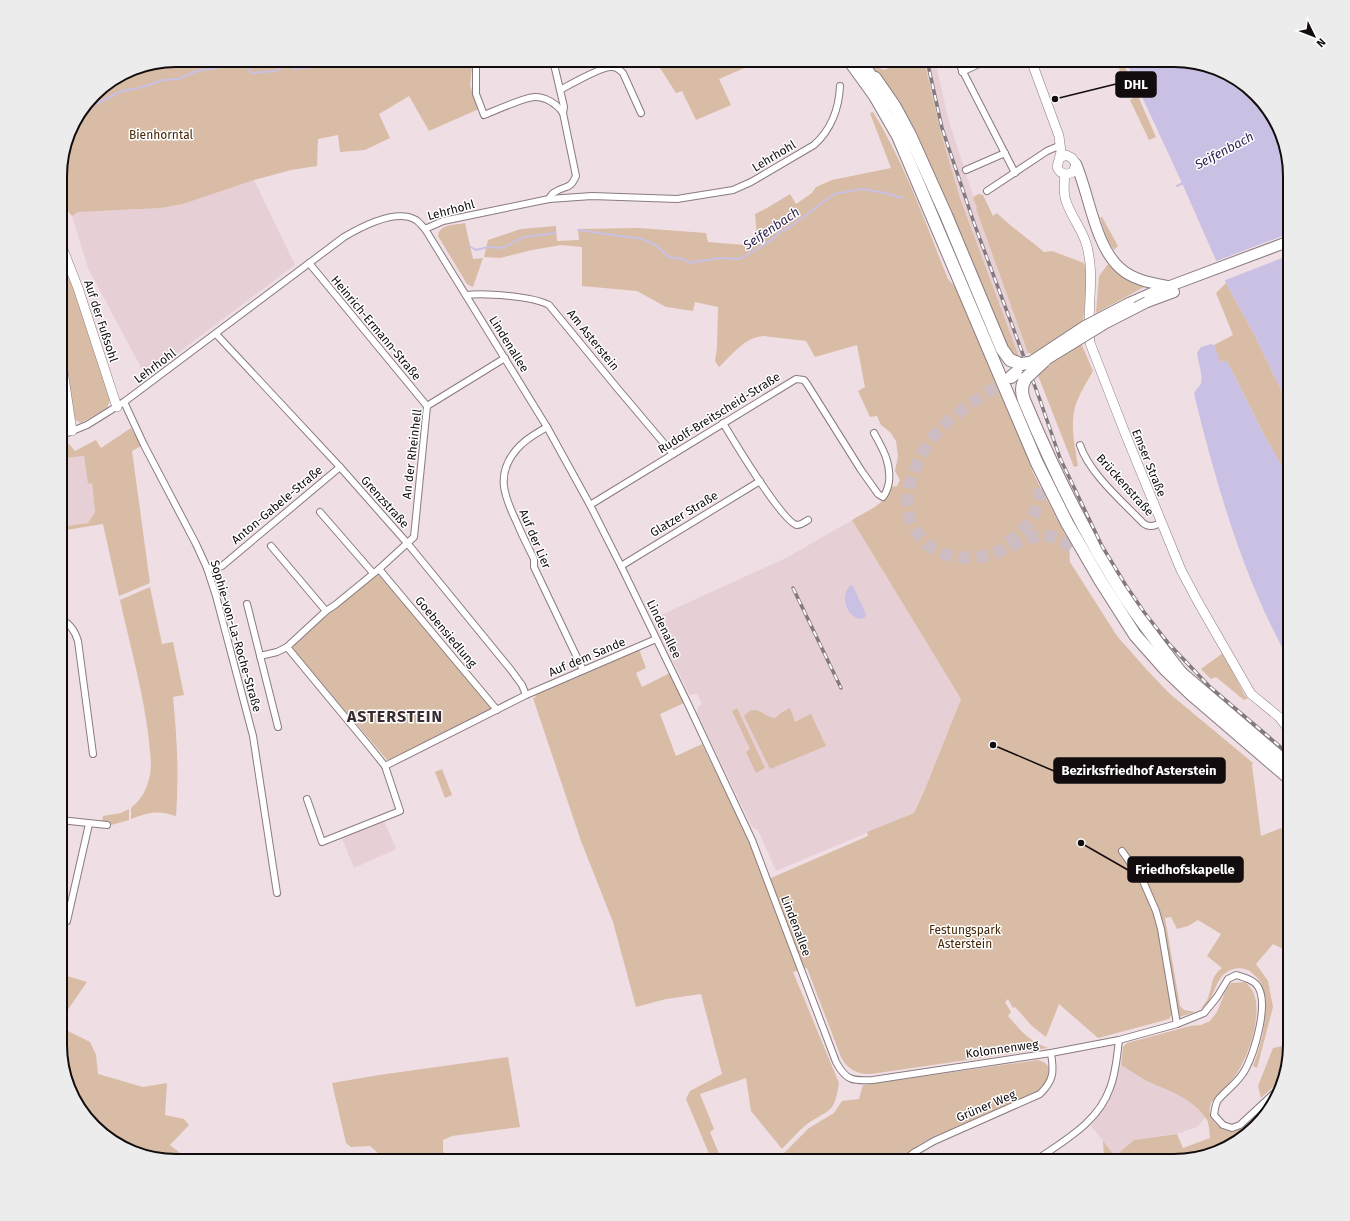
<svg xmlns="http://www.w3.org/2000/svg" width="1350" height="1221" font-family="'Fira Sans',sans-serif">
	<rect width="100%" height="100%" fill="#efdee3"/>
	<g fill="#e7cfd6">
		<polygon points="924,60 935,60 948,118 977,208 976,209 1028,353 1024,355 1018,356 960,198 941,133"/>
		<polygon points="254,180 295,265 146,377 88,268 72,216 78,212 161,208 183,204"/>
		<polygon points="66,438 62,446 84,455 88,483 92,483 95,512 88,523 60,527 60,441"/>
		<polygon points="852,520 961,699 925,789 914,813 776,871 758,830 752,827 697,713 698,707 702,704 697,693 692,695 689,694 652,619 786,558"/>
		<polygon points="384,820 396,849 354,868 341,836"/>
		<polygon points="1121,1065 1145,1079 1178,1095 1193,1104 1206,1117 1197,1127 1187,1130 1180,1133 1134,1140 1115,1156 1091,1126 1102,1111 1110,1098"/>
	</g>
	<g fill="#d8bca5">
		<polygon points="176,60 458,60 458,65 472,66 470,86 481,108 429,131 409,96 379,114 390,138 365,150 340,152 338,135 318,139 317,166 291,170 254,180 183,204 161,208 78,212 72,216 60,202 60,168 72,124 99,89 132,69"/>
		<polygon points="655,60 763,60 719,79 731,105 696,120 682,91 676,93"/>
		<polygon points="868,60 872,60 877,67 884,70 891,67 893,60 924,60 941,133 960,198 1019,357 1014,355 1007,347 917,134 902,106"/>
		<polygon points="1115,60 1122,60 1156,137 1149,140 1130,100 1133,98"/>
		<path d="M873,112C905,164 925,222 948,279L956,288L1027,455L1033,473L1069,542L1070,562L1117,636L1147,670L1170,694L1253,763L1252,765L1261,836L1281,828L1290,842V952L1273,944L1256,964L1268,981L1273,1007L1257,1068L1253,1066C1262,1043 1266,1025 1265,1000C1264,995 1264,990 1262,985C1260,980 1256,976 1252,973C1246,967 1234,967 1227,972C1214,979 1215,1002 1201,1009C1203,1005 1207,1001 1208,998C1213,985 1210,977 1222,968L1207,956L1221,934L1198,920L1188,926L1177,929L1171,917L1165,918L1180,1006L1184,1010L1195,1012L1179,1017L1160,917L1153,896L1144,883L1156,911L1172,1014L1169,1019L1098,1038L1059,1004L1046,1037L1032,1026L1015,1007L1013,1008L1008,999L1005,1002L1011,1012L1008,1016C1022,1032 1028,1040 1048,1048L871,1074C858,1075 847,1069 841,1057L807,968L793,972L839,1083C834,1116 829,1108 806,1125C797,1132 790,1141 782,1149L751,1111L746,1078L700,1094L714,1129L710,1132L722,1161H712L686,1099L690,1091L722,1074L701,994L666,999L636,1007L613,922L581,841L533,698L536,697L535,695L639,649L646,668L636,673L642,687L670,673L684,703L660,714L676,756L702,744L744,830L764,881L868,836L867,832L914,813L925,789L961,699L852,520C867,511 885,505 891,487L897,486L900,480L895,471L898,456L896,441L890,432L881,425L877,416L870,417L858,391L865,387L857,345L815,357L806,341L763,336C745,337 732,355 719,367L715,361L717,348L718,307L695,302L693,311L666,307L637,291L582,286V247L561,245L532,250L500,258L484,257L488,240L521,229L556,226L557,241L579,240L578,229L638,228L706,233L708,242L745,245L757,237L755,214L767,208L790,194L796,204L812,193L816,187L832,180L891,168L870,113Z"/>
		<path d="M979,194L983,195L993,216L997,213C1012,228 1029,239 1044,252L1052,251L1084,263L1088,273L1083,321L1032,354L1028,353L976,209L977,208L973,197Z"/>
		<polygon points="1100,217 1102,217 1118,246 1114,250 1107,240"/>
		<path d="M465,223L473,259L483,258L473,287L467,284L438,236C439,224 455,225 465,223Z"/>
		<polygon points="62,260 77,293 110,400 107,408 81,423 74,419 70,399 60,329 60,268 63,267"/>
		<polygon points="1108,264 1123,277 1146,286 1096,313 1099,276"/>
		<polygon points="1226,283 1254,334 1290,408 1290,480 1263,433 1227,361 1220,362 1214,345 1233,335 1216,293"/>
		<path d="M1081,343L1093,371C1087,382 1079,394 1075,407C1070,426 1075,447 1078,466L1074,467L1037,373Z"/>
		<polygon points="131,428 141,446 132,451 150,583 119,596 103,524 60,531 60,527 88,523 95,512 92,483 88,484 84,456 64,458 62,446 69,444 75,451 96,440 101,448"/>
		<polygon points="378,574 494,708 388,761 290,646"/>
		<path d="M150,587L162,644L173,642L184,695L173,697C177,738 179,774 176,816C157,810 149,812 131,819V808C142,799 147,789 150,775C152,764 150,752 149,741C144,694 130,646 120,600Z"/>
		<polygon points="1223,653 1245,696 1248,698 1244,700 1216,677 1211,679 1201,669"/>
		<polygon points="737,708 765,768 756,773 746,752 750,749 732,711"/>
		<path d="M790,708L795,722L811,714L826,746L770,769L744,716C756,702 763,717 775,718L781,713Z"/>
		<polygon points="442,769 452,795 445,798 435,772"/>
		<polygon points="129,809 129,820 115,824 110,825 110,822 102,821 103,816 121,813"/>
		<polygon points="60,974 87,982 60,1021"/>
		<path d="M1245,982C1249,986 1252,989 1254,994C1262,1016 1249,1055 1237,1073C1232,1080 1226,1087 1220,1094C1217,1097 1213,1100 1211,1103C1208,1110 1210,1118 1215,1123C1233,1141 1246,1125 1260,1112C1266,1106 1272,1100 1278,1095L1256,1127L1219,1152L1174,1161H1104L1103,1141L1115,1156L1134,1140L1177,1134L1183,1148L1210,1138C1209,1131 1210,1123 1205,1117C1191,1097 1166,1090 1145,1080C1137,1075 1129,1070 1121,1065L1123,1047L1127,1043L1190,1026L1201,1025L1210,1021L1217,1012L1226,990L1231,983Z"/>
		<polygon points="60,1027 90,1042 96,1055 98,1074 143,1087 167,1083 165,1115 184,1119 189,1125 170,1145 190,1161 175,1161 131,1152 94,1127 69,1090 60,1053"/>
		<polygon points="1286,1040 1290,1046 1290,1053 1284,1077 1261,1098 1258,1086 1273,1048 1283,1046"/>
		<polygon points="508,1057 520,1127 452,1136 443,1140 443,1151 450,1161 379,1161 377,1152 370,1146 351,1147 346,1143 332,1083 379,1075"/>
		<path d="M1038,1060C1056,1064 1050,1081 1040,1090C1035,1094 1028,1097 1022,1100L933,1137L920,1144L898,1161H773L784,1153L809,1128L834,1113L842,1101L859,1099L863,1085Z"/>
	</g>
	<g fill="#c9c0e4">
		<polygon points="1125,60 1175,60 1219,69 1256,94 1281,131 1290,176 1290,264 1289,266 1290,270 1290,408 1254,334 1226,283 1182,183"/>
		<path d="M1211,344L1214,345L1220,362L1227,361L1263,433L1290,480V662C1243,578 1217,487 1194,394C1195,389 1200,387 1201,383C1203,374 1198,362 1197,353L1201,347Z"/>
		<path d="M851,585L853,586L866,614L865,617L862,619C846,618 839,595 851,585Z"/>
	</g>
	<polygon fill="#efdee3" points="1290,233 1290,255 1223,281 1214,262"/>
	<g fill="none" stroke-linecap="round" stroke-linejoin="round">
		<g stroke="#c9c0e4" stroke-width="2">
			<polyline points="241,60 252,73 276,71 283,67 289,66 294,69 337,64 342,60"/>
			<polyline points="90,101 92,106 122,91 139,88 163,80 178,79 197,71 222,67"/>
			<polyline points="1177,186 1183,183"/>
			<polyline points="578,230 642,239 656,245 669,257 683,259 691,263 701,261 719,258 740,259 770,241 780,232 790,227 834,194 862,189 885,193 902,198"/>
			<polyline points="471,247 476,250 488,247 502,248 524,237 555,233"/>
		</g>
		<g stroke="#cebec3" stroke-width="12" stroke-dasharray="12 6" stroke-linecap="butt">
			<path d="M1011,377C987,393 962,408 942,427C932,437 924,450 918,462C903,493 901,521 928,545C937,552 948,556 959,557C970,558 981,558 992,554C1010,548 1029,533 1049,536C1059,537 1066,544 1073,549"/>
			<path d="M1007,542C1028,530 1039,511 1040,488"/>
		</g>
		<g stroke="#897b7f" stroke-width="8">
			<g id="street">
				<path d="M476,60V94L484,115C494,111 525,97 535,97C546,97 557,104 563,113"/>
				<polyline points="957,60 1015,173"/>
				<polyline points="962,72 981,63"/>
				<path d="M560,90C571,84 602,66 612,67C617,67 620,70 623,73L641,113"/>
				<polyline points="966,170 1005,153"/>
				<polyline points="987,191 1047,151 1061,145"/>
				<path d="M549,199C550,197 552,193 555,192C566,185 570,190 576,176L563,113L564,107L553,60"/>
				<path d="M425,229L443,221L549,199L592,196L677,199L733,190L751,182L814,145C831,130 839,108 840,86"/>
				<polyline points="309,263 427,406"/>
				<path d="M466,295C485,293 532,296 549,305L618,389L673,454"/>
				<polyline points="216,334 340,467 408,544 511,670 522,685 526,695"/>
				<polyline points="124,402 144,445 196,544 207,568 216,596 253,736 277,893"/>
				<path d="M723,423C732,438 783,523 797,525C801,525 805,522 808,520"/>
				<path d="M547,427C537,433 525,439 517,449C495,474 504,496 517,523C522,535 528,547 534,559V567L583,670"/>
				<path d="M60,436L87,425L124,402L344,237C361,227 396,208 416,220C419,222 422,226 425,229L547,427L590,505L621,566L688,704L752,840L836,1062C846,1081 853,1081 873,1080L1051,1053L1119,1040L1177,1024L1204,1013L1217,997L1228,979L1236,975C1243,977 1251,979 1256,984C1271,1000 1254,1054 1245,1070C1238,1083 1226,1090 1218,1100C1215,1105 1215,1110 1214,1115L1223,1125L1232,1128L1240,1125L1282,1086"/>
				<path d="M1080,445C1089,473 1123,502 1143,523C1149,528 1154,526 1161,523"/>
				<path d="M590,505L796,379L804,380L807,384L861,470L878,494L883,497C887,492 888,487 889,482C891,463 883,449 874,433"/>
				<polyline points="320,512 373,573"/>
				<polyline points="271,546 326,611"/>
				<polyline points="621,566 760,481"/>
				<polyline points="207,568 215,568 222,566 340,467"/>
				<polyline points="379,569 497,710"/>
				<polyline points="247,604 278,727"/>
				<path d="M60,619C70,623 75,631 78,641L93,754"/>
				<polyline points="287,647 369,746 385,766 400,811 322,842 307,799"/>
				<polyline points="260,656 277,652 287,647 326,611 335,605 379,569 414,537 427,406 505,358"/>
				<polyline points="385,766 526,695 656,639"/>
				<polyline points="60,820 107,825"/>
				<polyline points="1122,851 1143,881 1156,911 1161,929 1177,1024"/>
				<polyline points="67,921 89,824"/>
				<path d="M903,1161L915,1152L934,1141L1040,1094C1054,1080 1054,1072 1051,1053"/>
				<path d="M1035,1161C1063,1141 1098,1123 1110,1088C1116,1073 1117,1056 1119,1040"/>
			</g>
		</g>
		<g stroke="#897b7f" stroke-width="10">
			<g id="secondary">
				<path d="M1031,60L1059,136L1061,152L1057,167C1060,174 1066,176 1073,172L1076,164L1072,158L1066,155L1060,158"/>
				<path d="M1065,174C1064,183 1063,193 1066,201C1071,216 1081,228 1086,243C1096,275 1086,310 1090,343L1125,433L1181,570L1198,602L1251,694L1279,717L1290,731"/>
				<polyline points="60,242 78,288 117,407"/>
				<polyline points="60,351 72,431"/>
			</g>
		</g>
		<g stroke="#897b7f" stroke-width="12">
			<g id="primary">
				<path d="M1076,164C1089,194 1095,246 1120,268C1133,280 1151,283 1168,286"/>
				<polyline points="1147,302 1174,292"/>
				<polyline points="1129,303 1154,292 1290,241"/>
			</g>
		</g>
		<g stroke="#897b7f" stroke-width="14">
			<g id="highway">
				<polyline points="849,60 875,96 898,136 1037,463 1067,523 1100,580 1135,635 1166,670 1191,694 1290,779"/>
				<polyline points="860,60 877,85"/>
				<polyline points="875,78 895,107 910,135 946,215 1002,349 1010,360 1021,364"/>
				<polyline points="1011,377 1022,368"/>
				<path d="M1026,378C1021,385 1021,392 1024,400C1052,467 1084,533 1123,594C1141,622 1161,647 1181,673"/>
				<polyline points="1180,672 1290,766"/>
			</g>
		</g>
		<use href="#street" stroke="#fff" stroke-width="6"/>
		<use href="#secondary" stroke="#fff" stroke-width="9"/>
		<use href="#primary" stroke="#fff" stroke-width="10"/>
		<use href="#highway" stroke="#fff" stroke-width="12"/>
		<g stroke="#84797c" stroke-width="3.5">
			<g id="rail">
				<polyline points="927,60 942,128 974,223 1040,400 1060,458 1102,546 1125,584 1144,612 1169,644 1209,686 1290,755"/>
				<polyline points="793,588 841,688"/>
			</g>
		</g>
		<use href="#rail" stroke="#fff" stroke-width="2" stroke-dasharray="6" stroke-linecap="butt"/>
		<g stroke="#897b7f" stroke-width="12" stroke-linecap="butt">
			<g id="primary-bridge">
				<polyline points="1044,361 1106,323 1147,302"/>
				<polyline points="1029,363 1085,326 1129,303"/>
			</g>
		</g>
		<g stroke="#897b7f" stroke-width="14" stroke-linecap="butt">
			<g id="highway-bridge">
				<polyline points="1021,364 1029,363"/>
				<polyline points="1026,378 1044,361"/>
			</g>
		</g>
		<use href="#primary-bridge" stroke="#fff" stroke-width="10"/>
		<use href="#highway-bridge" stroke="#fff" stroke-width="12"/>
	</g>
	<g text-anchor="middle" stroke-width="3" stroke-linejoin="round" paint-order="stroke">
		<g font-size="12" fill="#452606" stroke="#fff">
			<text x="161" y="139">Bienhorntal</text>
			<text x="965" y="934">Festungspark<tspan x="965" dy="14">Asterstein</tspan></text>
		</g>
		<g font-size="12" fill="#120c0e" stroke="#fff">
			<text transform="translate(774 156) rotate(-31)" y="4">Lehrhohl</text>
			<text transform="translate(451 210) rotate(-15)" y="4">Lehrhohl</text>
			<text transform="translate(101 321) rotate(72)" y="4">Auf der Fußsohl</text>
			<text transform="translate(376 328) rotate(50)" y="4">Heinrich-Ermann-Straße</text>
			<text transform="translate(593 340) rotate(51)" y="4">Am Asterstein</text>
			<text transform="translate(509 344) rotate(58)" y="4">Lindenallee</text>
			<text transform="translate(155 366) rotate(-37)" y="4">Lehrhohl</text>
			<text transform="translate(719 413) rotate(-32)" y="4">Rudolf-Breitscheid-Straße</text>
			<text transform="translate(412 454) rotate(-83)" y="4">An der Rheinhell</text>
			<text transform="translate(1149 463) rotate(68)" y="4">Emser Straße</text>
			<text transform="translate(1125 485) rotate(48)" y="4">Brückenstraße</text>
			<text transform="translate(385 502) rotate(48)" y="4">Grenzstraße</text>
			<text transform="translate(277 505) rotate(-40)" y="4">Anton-Gabele-Straße</text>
			<text transform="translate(684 514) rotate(-31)" y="4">Glatzer Straße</text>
			<text transform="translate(535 539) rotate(67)" y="4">Auf der Lier</text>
			<text transform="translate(664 629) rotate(64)" y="4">Lindenallee</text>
			<text transform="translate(446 632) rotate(50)" y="4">Goebensiedlung</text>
			<text transform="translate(236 636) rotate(74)" y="4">Sophie-von-La-Roche-Straße</text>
			<text transform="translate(587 657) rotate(-23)" y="4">Auf dem Sande</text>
			<text transform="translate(796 926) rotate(69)" y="4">Lindenallee</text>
			<text transform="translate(1002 1049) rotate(-8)" y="4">Kolonnenweg</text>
			<text transform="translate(986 1106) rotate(-23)" y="4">Grüner Weg</text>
		</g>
		<g font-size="13" font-style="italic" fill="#2f1f4c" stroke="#fff">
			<text transform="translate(1224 150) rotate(-28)" y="5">Seifenbach</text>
			<text transform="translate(771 228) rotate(-34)" y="5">Seifenbach</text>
		</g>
		<g font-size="16" font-weight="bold" letter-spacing="1" fill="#382c30" stroke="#fff">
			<text x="395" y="722">ASTERSTEIN</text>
		</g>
	</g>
	<path d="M0 0H1350V1221H0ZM176 67H1174A109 109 0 0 1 1283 176V1045A109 109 0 0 1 1174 1154H176A109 109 0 0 1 67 1045V176A109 109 0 0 1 176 67Z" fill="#ececec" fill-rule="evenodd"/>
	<path fill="none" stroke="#120c0e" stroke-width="2" d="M176 67H1174A109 109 0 0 1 1283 176V1045A109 109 0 0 1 1174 1154H176A109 109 0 0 1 67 1045V176A109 109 0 0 1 176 67Z"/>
	<path fill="none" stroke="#120c0e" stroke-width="1.5" d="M1055 99L1116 84M993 745L1054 771M1081 843L1128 870"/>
	<g fill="#120c0e" stroke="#fff" stroke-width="1.5">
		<circle cx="1055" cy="99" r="4"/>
		<circle cx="993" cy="745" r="4"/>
		<circle cx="1081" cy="843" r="4"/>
	</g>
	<g fill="#120c0e" stroke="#120c0e" stroke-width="1.5">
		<rect x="1116" y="72" width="40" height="25" rx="4"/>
		<rect x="1054" y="758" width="171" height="25" rx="4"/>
		<rect x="1128" y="857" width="115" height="25" rx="4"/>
	</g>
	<g font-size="13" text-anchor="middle" font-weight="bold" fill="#fff">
		<text x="1136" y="89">DHL</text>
		<text x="1139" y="775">Bezirksfriedhof Asterstein</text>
		<text x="1185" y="874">Friedhofskapelle</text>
	</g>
	<g transform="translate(1314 36) rotate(133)" stroke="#ffffff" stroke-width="3" paint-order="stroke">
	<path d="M0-3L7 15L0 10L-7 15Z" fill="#120c0e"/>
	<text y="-6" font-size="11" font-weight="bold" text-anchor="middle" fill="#120c0e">N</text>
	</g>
</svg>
